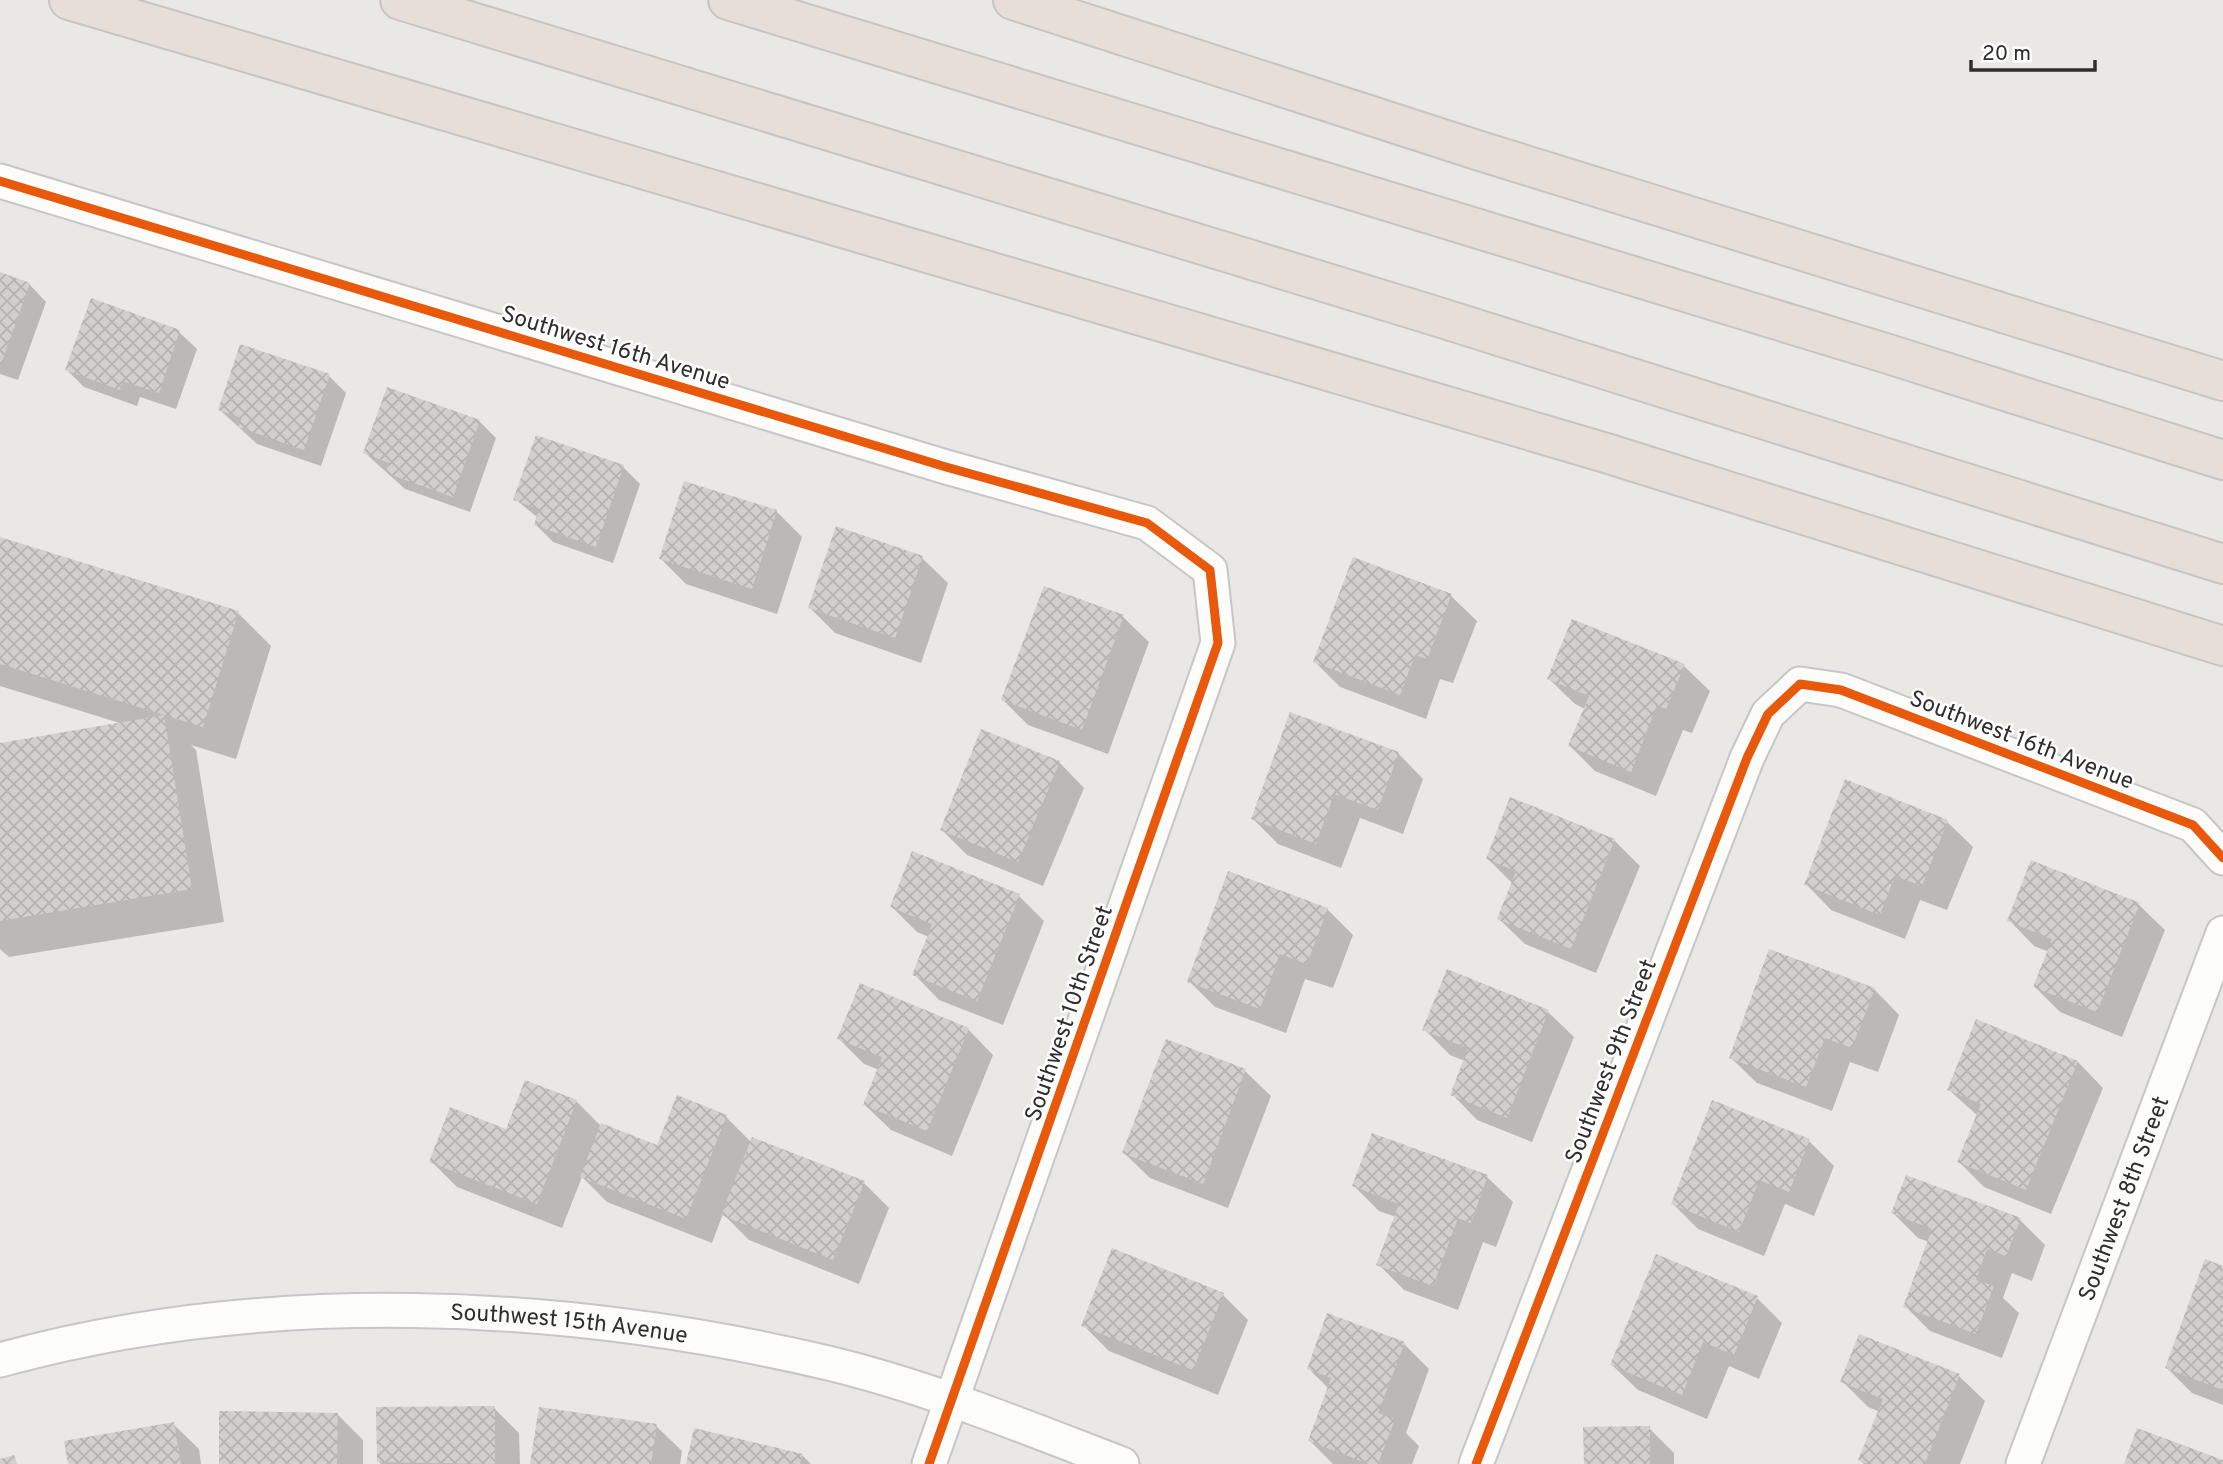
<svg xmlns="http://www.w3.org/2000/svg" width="2223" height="1464" font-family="Overpass,sans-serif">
	<defs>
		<pattern id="building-cross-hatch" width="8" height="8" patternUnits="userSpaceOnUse" patternTransform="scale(1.75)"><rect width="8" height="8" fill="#d2d0ce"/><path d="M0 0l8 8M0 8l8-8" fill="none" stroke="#b5b3b1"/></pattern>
	</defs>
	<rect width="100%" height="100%" fill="#eae8e5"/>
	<g fill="#0003">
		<polygon points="0,274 29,284 46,302 18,380 0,374"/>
		<polygon points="179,332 197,349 176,409 140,397 137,406 84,387 67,370"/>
		<polygon points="329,376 346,393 321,466 257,444 220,410"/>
		<polygon points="479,421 496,438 470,512 405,489 365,453"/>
		<polygon points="623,467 640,484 613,563 553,542 536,525 538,518 515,499"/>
		<polygon points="776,511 802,537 777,614 686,584 661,559"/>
		<polygon points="837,528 922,558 948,583 921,663 835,633 810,608"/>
		<polygon points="0,542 238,613 271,646 236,759 191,745 196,750 224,922 9,957 0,949 0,744 123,724 0,686"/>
		<polygon points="1045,588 1123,617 1149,642 1108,754 1028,725 1003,700"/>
		<polygon points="1451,596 1477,621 1453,683 1440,679 1426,719 1340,687 1315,662"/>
		<polygon points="1684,666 1710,691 1692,733 1683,730 1656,796 1595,771 1570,746 1585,709 1575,704 1549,679"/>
		<polygon points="1398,753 1423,779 1403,834 1360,818 1341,868 1278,844 1253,819"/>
		<polygon points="1059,762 1084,788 1043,886 967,855 942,830"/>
		<polygon points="1846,782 1947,822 1973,847 1947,910 1920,900 1905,939 1831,910 1806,884"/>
		<polygon points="1614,840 1640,866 1596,973 1525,944 1499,919 1513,884 1488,859"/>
		<polygon points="2032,862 2139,905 2165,930 2122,1037 2060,1012 2035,987 2049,952 2034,946 2009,920"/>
		<polygon points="1019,896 1044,921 1003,1025 939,1000 914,974 929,937 917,932 892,907"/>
		<polygon points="1327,909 1353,935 1333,988 1305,979 1286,1033 1215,1007 1189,981"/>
		<polygon points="1448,971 1548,1012 1574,1037 1532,1142 1477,1120 1452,1094 1465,1061 1450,1055 1424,1029"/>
		<polygon points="1874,989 1899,1015 1878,1072 1850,1062 1832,1111 1757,1083 1731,1058"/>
		<polygon points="968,1029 993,1055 952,1156 891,1130 865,1105 879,1070 864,1064 839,1039"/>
		<polygon points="2078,1062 2103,1088 2051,1214 1984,1187 1959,1162 1978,1116 1949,1090"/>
		<polygon points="1245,1071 1271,1096 1228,1208 1150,1178 1124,1153"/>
		<polygon points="576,1101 600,1125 658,1148 726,1117 752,1143 864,1183 889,1208 859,1284 749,1240 723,1214 712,1243 607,1202 582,1177 562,1228 457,1187 432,1162"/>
		<polygon points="1809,1141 1834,1166 1814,1216 1785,1204 1764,1256 1698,1229 1673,1204"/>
		<polygon points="1487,1177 1513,1202 1496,1247 1483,1242 1458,1310 1404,1290 1378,1264 1396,1217 1379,1211 1354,1186"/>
		<polygon points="1893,1213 2020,1220 2045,1245 2032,1281 2012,1273 2003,1298 2019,1313 2002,1358 1930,1331 1905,1306 1929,1242 1918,1238"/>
		<polygon points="2223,1268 2223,1405 2192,1393 2167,1368"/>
		<polygon points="1223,1295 1248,1320 1218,1395 1109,1351 1083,1325"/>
		<polygon points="1757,1298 1782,1323 1759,1379 1729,1366 1707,1419 1638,1390 1612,1365"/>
		<polygon points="1860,1336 1959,1376 1985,1401 1960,1464 1864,1464 1860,1460 1880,1412 1868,1407 1842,1381"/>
		<polygon points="1404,1344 1429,1369 1406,1433 1419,1446 1412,1464 1333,1464 1310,1441 1329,1389 1309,1369"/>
		<polygon points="494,1408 519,1433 520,1464 381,1464 378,1461"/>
		<polygon points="338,1415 363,1440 363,1464 220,1464"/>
		<polygon points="173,1424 199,1449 201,1464 70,1464"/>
		<polygon points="656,1426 682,1451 680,1464 532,1464"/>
		<polygon points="1649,1428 1674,1453 1674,1464 1586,1464"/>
		<polygon points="802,1455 811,1464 688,1464"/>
	</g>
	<g fill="url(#building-cross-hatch)">
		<polygon points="0,272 30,283 0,367"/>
		<polygon points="91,298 180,330 159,393 123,381 120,390 65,370"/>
		<polygon points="240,344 330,374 304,450 238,427 242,418 218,410"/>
		<polygon points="387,387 480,420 453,497 386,473 389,463 363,453"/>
		<polygon points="536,435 624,465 596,547 534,525 539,509 513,500"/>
		<polygon points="684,481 777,510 752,589 659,559"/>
		<polygon points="836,526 923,556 895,638 808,608"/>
		<polygon points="0,537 239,611 203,727 0,664"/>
		<polygon points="1353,557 1452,594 1427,659 1415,655 1400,695 1313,662"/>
		<polygon points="1044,586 1124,615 1082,730 1001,700"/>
		<polygon points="1572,619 1685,664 1666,709 1657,705 1631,772 1568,746 1589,696 1547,679"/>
		<polygon points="1290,712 1399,752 1378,810 1334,794 1316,844 1251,819"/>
		<polygon points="164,715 192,889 0,921 0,743"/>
		<polygon points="981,729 1060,761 1018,862 940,830"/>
		<polygon points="1845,779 1948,820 1922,886 1895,876 1880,915 1804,885"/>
		<polygon points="1510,797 1615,839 1571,949 1497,919 1516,871 1486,859"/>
		<polygon points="912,851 1020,894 977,1001 912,975 932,924 890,907"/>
		<polygon points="2031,860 2140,903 2097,1012 2033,987 2052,939 2007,921"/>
		<polygon points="1228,871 1328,908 1307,964 1280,954 1260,1009 1187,982"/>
		<polygon points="1769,949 1875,988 1852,1048 1825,1038 1806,1087 1729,1058"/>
		<polygon points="1447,969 1549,1010 1507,1118 1450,1095 1468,1048 1422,1030"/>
		<polygon points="860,983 969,1028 927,1131 863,1105 882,1057 837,1039"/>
		<polygon points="1976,1019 2078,1061 2026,1190 1957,1162 1981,1104 1947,1090"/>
		<polygon points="1166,1039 1246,1069 1203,1184 1122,1153"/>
		<polygon points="525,1080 577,1100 537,1204 429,1162 450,1107 506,1129"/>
		<polygon points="677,1095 727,1115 686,1219 580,1177 601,1123 657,1145"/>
		<polygon points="1712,1100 1810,1139 1789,1192 1759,1180 1739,1232 1671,1204"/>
		<polygon points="1372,1133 1488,1175 1471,1223 1458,1218 1433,1286 1376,1265 1399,1204 1352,1186"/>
		<polygon points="752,1137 865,1181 833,1260 721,1215"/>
		<polygon points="1906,1175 2021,1218 2006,1256 1987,1249 1976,1280 1994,1286 1976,1334 1903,1307 1932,1229 1891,1213"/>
		<polygon points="1112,1248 1224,1293 1193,1370 1081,1326"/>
		<polygon points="1656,1254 1758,1296 1734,1355 1703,1342 1682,1395 1610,1365"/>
		<polygon points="2205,1259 2223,1266 2223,1390 2165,1368"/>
		<polygon points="1327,1313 1405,1342 1378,1413 1395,1419 1378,1464 1369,1464 1308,1441 1331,1378 1307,1369"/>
		<polygon points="1859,1334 1960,1374 1925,1464 1867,1464 1858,1460 1883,1399 1840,1382"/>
		<polygon points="495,1406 495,1464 377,1462 376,1407"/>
		<polygon points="539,1407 657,1424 651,1464 530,1464"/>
		<polygon points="219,1411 338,1413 337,1464 219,1464"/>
		<polygon points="174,1422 181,1464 68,1464 64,1441"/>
		<polygon points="1650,1426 1650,1464 1584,1464 1583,1427"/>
		<polygon points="694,1428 803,1454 800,1464 686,1464"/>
		<polygon points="2137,1428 2223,1460 2223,1464 2124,1464"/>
		<polygon points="14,1455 17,1464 0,1464 0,1459"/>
	</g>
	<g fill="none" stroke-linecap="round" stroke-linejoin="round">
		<g stroke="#c7c6c7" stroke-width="37">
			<g id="minor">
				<polyline points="0,181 946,467 1147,523 1210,570 1218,643 929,1464"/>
				<path id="s1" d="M0,1360C265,1287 562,1300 828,1363C928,1387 1025,1427 1122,1464"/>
				<polyline points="1476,1464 1747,758 1768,714 1800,684 1841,690 2193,825 2223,858"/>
				<path id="s2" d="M2023,1464L2223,933"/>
			</g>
		</g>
		<g stroke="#c6c5c4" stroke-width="42">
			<g id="motorway">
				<polyline points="69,0 1606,453 2223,646"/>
				<polyline points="400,0 1432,315 2223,564"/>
				<polyline points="728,0 1882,352 2223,460"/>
				<polyline points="1013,0 1480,151 2223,381"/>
			</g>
		</g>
		<use href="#minor" stroke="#fcfcfb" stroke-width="33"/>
		<use href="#motorway" stroke="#e7ded7" stroke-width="38"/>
		<g stroke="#fff" stroke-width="13">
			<g id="cycleway">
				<polyline points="0,181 946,467 1147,523 1210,570 1218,643 929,1464"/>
				<polyline points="1476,1464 1747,758 1768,714 1800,684 1841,690 2193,825 2223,858"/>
			</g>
		</g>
		<use href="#cycleway" stroke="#e8590c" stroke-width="9"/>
	</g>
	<g text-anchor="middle" stroke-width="5" stroke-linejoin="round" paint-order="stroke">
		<g font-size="23" fill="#2e2e2e" stroke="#fff">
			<text transform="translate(616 347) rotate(17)" y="8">Southwest 16th Avenue</text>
			<text transform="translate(2022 739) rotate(21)" y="8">Southwest 16th Avenue</text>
			<text transform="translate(1068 1013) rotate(-71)" y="8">Southwest 10th Street</text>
			<text transform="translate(1610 1061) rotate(-69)" y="8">Southwest 9th Street</text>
			<text dy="8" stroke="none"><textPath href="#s2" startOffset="284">Southwest 8th Street</textPath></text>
			<text dy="8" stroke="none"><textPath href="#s1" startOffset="574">Southwest 15th Avenue</textPath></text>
		</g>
	</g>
	<path d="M1971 60v10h124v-10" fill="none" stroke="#2e2e2e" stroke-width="3.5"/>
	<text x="1982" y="60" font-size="21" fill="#2e2e2e" stroke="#ffffff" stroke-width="5" paint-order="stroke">20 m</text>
</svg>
